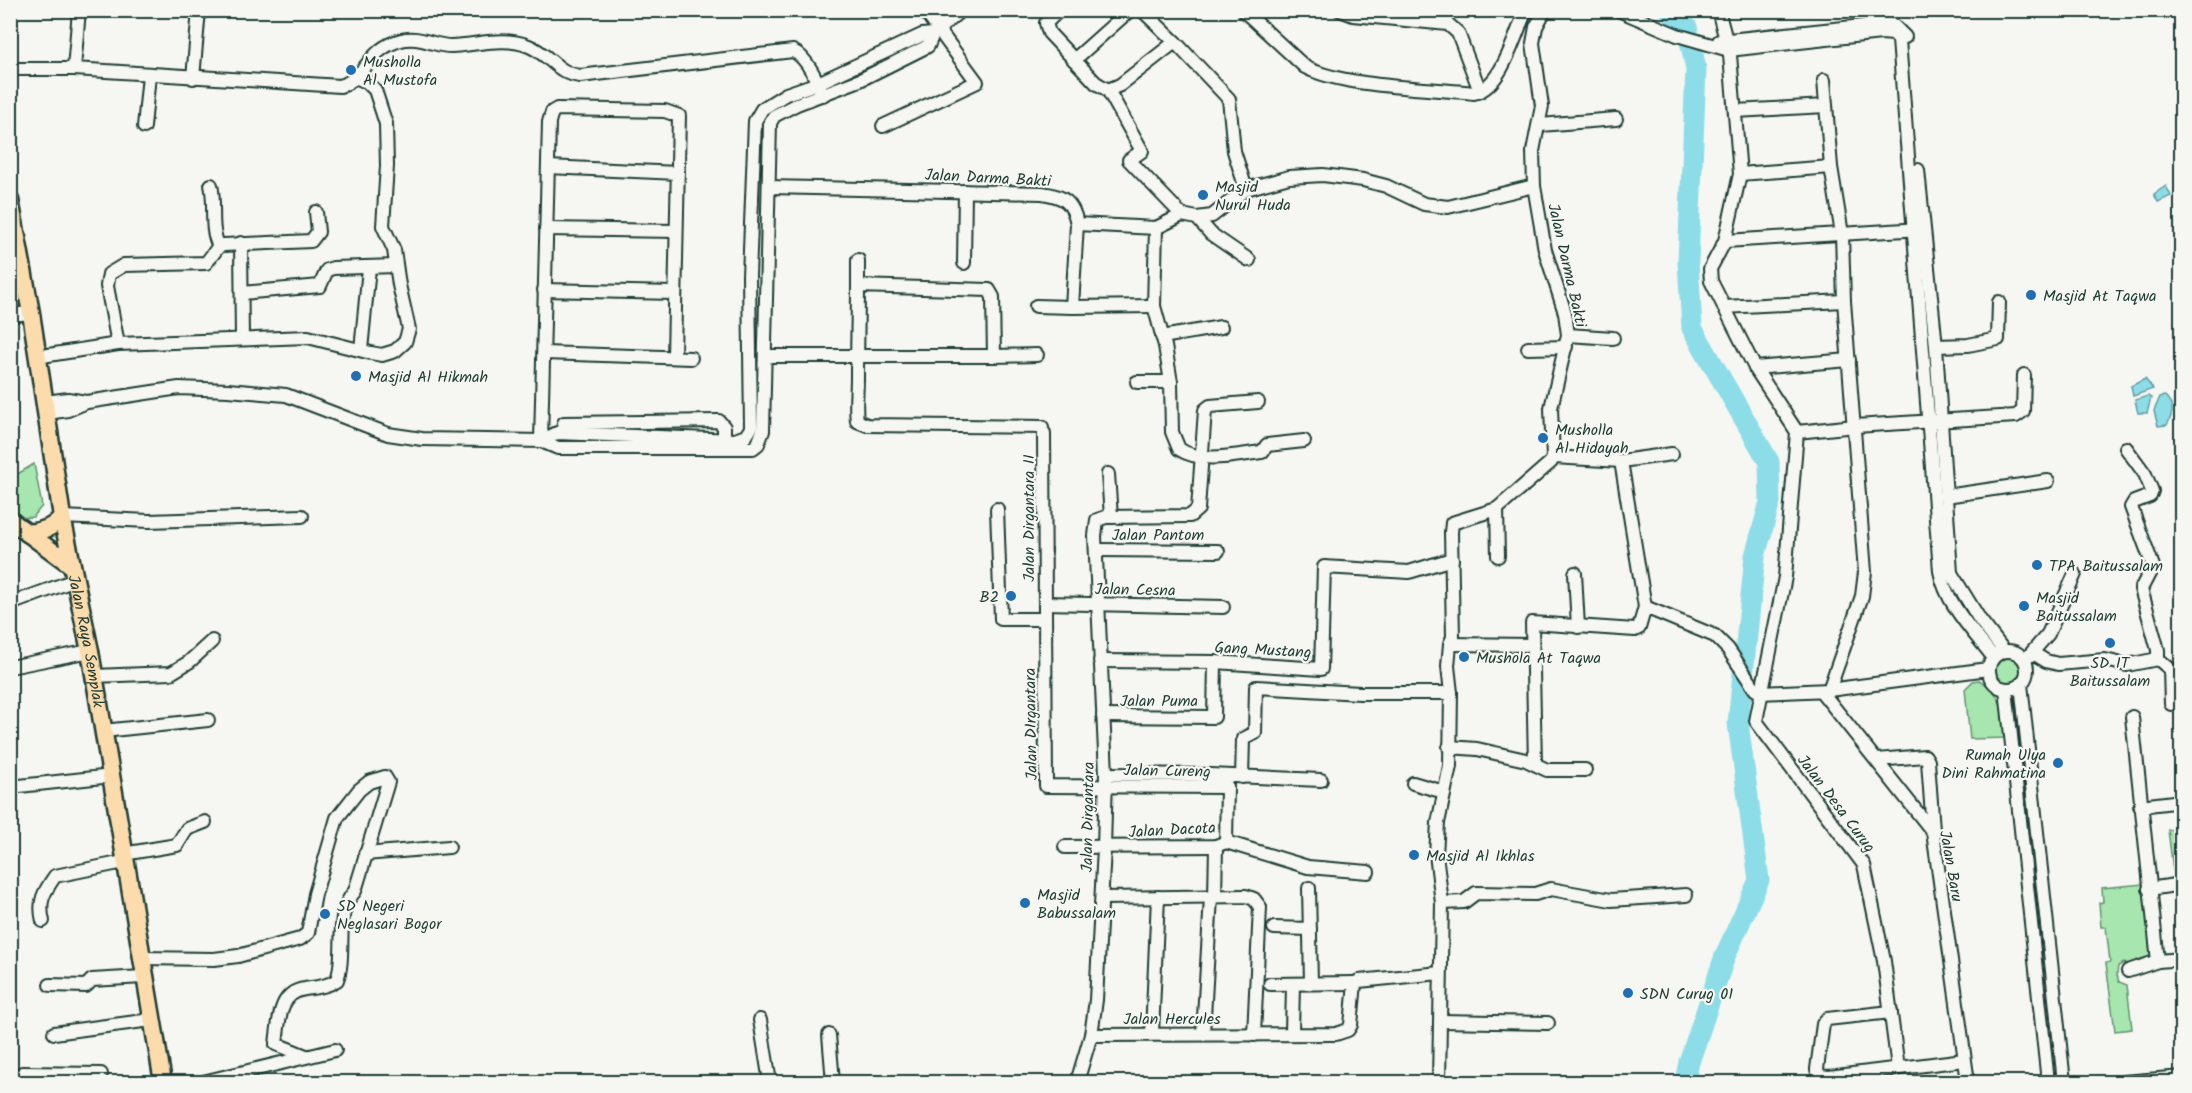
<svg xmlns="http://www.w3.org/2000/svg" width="2192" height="1093" font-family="Kalam,sans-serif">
	<rect width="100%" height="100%" fill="#f6f6f2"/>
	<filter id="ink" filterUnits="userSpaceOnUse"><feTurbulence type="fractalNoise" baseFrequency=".0167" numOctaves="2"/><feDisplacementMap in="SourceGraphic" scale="12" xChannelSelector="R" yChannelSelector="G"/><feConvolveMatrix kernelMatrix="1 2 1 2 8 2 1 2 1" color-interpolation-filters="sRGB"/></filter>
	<g filter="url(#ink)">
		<g fill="#a7e6ae" stroke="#639271" stroke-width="1.5">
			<polygon points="34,464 42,506 33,517 19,518 11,512 11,478"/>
			<circle cx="2008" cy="669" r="16"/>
			<path d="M1979,680C2003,691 2003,714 2007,738L1970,739L1965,689L1973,681Z"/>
			<polygon points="2181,828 2181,869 2173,870 2168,830"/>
			<polygon points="2154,883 2163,962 2135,966 2124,963 2118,966 2117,975 2119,982 2127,985 2132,1029 2115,1031 2106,963 2110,962 2106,927 2101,927 2099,903 2103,902 2102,888"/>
		</g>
		<g fill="#8ddde8" stroke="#619da0" stroke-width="1.5">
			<polygon points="2166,186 2171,196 2158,202 2154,194"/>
			<polygon points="2145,379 2153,389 2133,396 2131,386"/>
			<polygon points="2148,396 2151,398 2147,413 2138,413 2135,400"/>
			<path d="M2165,396C2175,406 2173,414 2167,425L2158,426L2154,411L2160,397Z"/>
		</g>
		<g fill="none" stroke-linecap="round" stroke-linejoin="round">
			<polyline stroke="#8ddde8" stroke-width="21" points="1670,10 1687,27 1696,69 1688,262 1692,328 1769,462 1770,502 1755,556 1738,723 1759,880 1725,956 1689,1062 1685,1082"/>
			<g stroke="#1f3d34" stroke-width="16">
				<g id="minor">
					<polyline points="1059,10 1046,23 1049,33 1096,83 1108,90 1120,85 1175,42 1229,99 1234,151 1246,189"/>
					<polyline points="1142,10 1175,42"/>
					<path d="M1243,10L1305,67C1342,87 1429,88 1474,93C1502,87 1515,35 1526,10"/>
					<polyline points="1340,10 1353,15 1448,24 1458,33 1480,91"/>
					<polyline points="1545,10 1536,27 1533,43 1542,106 1533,151 1534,186 1545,250 1565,313 1568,335 1551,408 1553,457"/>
					<path d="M1618,10L1677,35L1729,50L1881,33L1894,34L1899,40L1940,571C1946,604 1973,631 1993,657"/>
					<polyline points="1718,10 1730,55 1740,174 1725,241 1710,269 1711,281 1755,368 1797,432 1785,577 1756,721 1864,865 1884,961 1898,1068"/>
					<polyline points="1719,41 1882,24 1893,25 1905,37"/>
					<polyline points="1074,60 1130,10"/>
					<path d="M10,69H74L340,86C367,78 367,49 401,40C419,35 434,46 451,46C478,45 503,36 529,46C549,54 558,74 580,76L793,51C807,57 817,81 823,95"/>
					<polyline points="74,69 79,10"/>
					<polyline points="193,78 199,10"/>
					<polyline points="1824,80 1831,167 1842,234 1844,301 1865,572 1862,596 1829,690"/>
					<polyline points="1108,90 1142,151 1129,160 1182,215"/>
					<polyline points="1735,111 1826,106"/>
					<polyline points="1540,125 1616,119"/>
					<polyline points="883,126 977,82 924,10"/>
					<polyline points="144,127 149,75"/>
					<polyline points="548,167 678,173"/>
					<polyline points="1918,170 1936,346 1951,573 1980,620 2004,651"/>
					<polyline points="1740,174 1831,167"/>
					<path d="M211,185C216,205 209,229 219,246"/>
					<path d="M769,187L1042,193C1064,196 1073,202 1077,224L1156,228L1182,215L1197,218L1212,216L1246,189L1289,177L1323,175L1363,180L1386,186L1424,204L1448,207L1534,186"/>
					<polyline points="1197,218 1211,234 1249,260"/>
					<polyline points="1077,224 1072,307 1154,306"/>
					<path d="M1156,228L1154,306L1165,346L1171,382L1172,432L1179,449C1201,464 1236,455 1262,452L1267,445L1304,441"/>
					<polyline points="546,229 676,231"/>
					<polyline points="1725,241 1921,229"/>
					<polyline points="241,243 242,338"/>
					<polyline points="964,263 965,191"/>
					<polyline points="858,286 858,260"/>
					<polyline points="544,290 674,293"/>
					<polyline points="242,293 320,286 327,270 333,268 396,266"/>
					<polyline points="1036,306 1072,307"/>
					<polyline points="1724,307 1844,301"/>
					<polyline points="10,315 31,313"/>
					<polyline points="1568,335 1613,338"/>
					<polyline points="1162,337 1221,327"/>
					<polyline points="118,344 107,286 109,274 124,265 206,263 219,246 224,245 311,241 318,232 316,212"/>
					<polyline points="1936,346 1968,345 1998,339 1999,302"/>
					<polyline points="1528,348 1566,347"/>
					<polyline points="361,350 369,268"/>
					<polyline points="544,353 691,358"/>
					<path d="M766,356H994L993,297L989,290L858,286C858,317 857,347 857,377C857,392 855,406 857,421L867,425L1042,427"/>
					<polyline points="994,356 1037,355"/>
					<polyline points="36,357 118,344 308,337 371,353 382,355 395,351 405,342 409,329 399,285 394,250 383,226 387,166 386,124 375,90 367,82 357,78"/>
					<polyline points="1755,368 1849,360"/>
					<polyline points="1137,382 1171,382"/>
					<polyline points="46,402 68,399 86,402"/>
					<polyline points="47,413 68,410 87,402 179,388 228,390 286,395 388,434 422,439 541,441 558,448 753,448 758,444 763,431 770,123 774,116 797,104 860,80 928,46 933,34"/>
					<polyline points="1797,432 1855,426 2016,416 2023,411 2024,375"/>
					<polyline points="563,433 564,423 719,421 724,427 724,438"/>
					<polyline points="1044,433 1046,786 1227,787"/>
					<polyline points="541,441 557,433 735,440 746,436 751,428 749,276 755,121 762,109 786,94 818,83 922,35 933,34 961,10"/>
					<polyline points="541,441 549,122 552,112 557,109 665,111 679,116 674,356"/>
					<polyline points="1553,457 1621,461 1672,454"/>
					<polyline points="1621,461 1645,607"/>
					<polyline points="1108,474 1111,517"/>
					<polyline points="1946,496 2048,481"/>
					<polyline points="997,509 1001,619 1045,619"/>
					<polyline points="1497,509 1498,556"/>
					<polyline points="62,517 149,521 302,516"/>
					<polyline points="1098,550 1218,551"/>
					<polyline points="1575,573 1578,627"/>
					<polyline points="1045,603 1223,607"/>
					<polyline points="10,604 75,580"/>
					<polyline points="1450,644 1531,645"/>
					<circle cx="2008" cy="670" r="19"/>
					<polyline points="2033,653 2046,661 2058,664 2105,660 2127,665 2158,659 2158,650 2141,589 2153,566 2131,507 2134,502 2150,496 2152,491 2145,474 2126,448"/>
					<polyline points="2028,657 2048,634 2075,574"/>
					<polyline points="2158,659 2170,669 2171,704"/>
					<polyline points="1100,661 1215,662 1321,669 1324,567 1409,572 1452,559"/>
					<polyline points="10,667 90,651"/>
					<polyline points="94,676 171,673 189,662 212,641"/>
					<polyline points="2021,684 2064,1082"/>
					<polyline points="2006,689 2048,1082"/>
					<polyline points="1821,691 1933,832 1968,1082"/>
					<polyline points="1103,716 1214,717 1215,662"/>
					<polyline points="2132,717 2158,961"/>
					<polyline points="103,731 208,720"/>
					<polyline points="1449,747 1477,749 1526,760 1547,770 1585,770"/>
					<polyline points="1877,760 1925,756 1928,761 1933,830"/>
					<polyline points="1535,764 1532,623 1635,630 1639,628 1645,607 1715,636 1728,649 1755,689 1761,693 1829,690 1988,669"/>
					<polyline points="1106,774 1210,775 1321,780"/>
					<polyline points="1242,777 1243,739 1255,733 1256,687 1360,693 1451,693"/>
					<polyline points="1413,783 1444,792"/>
					<polyline points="10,787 112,776"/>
					<polyline points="2140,806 2182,801"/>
					<polyline points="1226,842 1308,867 1368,872"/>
					<polyline points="1226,842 1227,787"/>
					<polyline points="1065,847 1216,846 1226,842"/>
					<polyline points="123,854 177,845 187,829 205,822"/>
					<polyline points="365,854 449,847"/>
					<polyline points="1309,888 1311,983"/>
					<polyline points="2149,889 2182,884"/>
					<polyline points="1215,896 1216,846"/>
					<polyline points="1102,898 1246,896 1254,899 1260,907 1254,1035"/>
					<polyline points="1442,903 1464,902 1476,893 1535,894 1551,889 1611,900 1686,895"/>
					<path d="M43,921C38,901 44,892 55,876L124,862"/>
					<polyline points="1274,928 1310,929"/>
					<path d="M140,958L214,959L238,956L300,939L308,933L315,894L337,818L359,790L369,782L385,777L388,782L355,891C333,914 347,953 337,980C326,987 317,987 305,989C278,992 279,1023 276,1044L306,1056"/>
					<polyline points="2128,971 2158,961 2182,959"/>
					<polyline points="1270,984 1355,983"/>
					<polyline points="50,985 86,986 92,980 143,977"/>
					<polyline points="1891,1012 1827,1019 1823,1024 1817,1069 1819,1076 1829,1077 1964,1060"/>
					<polyline points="760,1020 770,1082"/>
					<polyline points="1441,1021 1548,1023"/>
					<polyline points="54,1033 151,1020"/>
					<polyline points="1152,1034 1158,897"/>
					<polyline points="1203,1034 1211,897"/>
					<polyline points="1292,1034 1293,984"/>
					<polyline points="829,1035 833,1082"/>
					<polyline points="1091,1035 1336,1034 1348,1030 1351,1025 1355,983 1359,981 1440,973"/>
					<polyline points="12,1082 22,1073 101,1074"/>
					<polyline points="203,1082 335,1050"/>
					<polyline points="1077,1082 1091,1035 1096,1000 1104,848 1106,774 1095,536 1097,520 1106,517 1190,516 1198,509 1205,410 1210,406 1258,402"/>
					<polyline points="1439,1082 1442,903 1436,854 1438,823 1450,766 1451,693 1448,666 1450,644 1453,637 1451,532 1452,523 1497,509 1551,462 1553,457"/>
					<polyline points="2124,1082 2182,1077"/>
				</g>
			</g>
			<g stroke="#1f3d34" stroke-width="21">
				<g id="major">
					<path id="s1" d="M10,200L31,313L62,517L90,651L163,1082"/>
					<polyline points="10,520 71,565"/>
					<path d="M27,533C43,531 51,529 62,517"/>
				</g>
			</g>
			<use href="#minor" stroke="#f6f6f2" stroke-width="12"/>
			<use href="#major" stroke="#fcdcac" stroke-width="16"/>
		</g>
	</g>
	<g fill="#1f6fb2" stroke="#f6f6f2" stroke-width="2">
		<circle cx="351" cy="70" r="6"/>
		<circle cx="1203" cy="195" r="6"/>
		<circle cx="2031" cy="295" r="6"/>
		<circle cx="356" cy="376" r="6"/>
		<circle cx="1543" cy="438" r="6"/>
		<circle cx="2037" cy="565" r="6"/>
		<circle cx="1011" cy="596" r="6"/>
		<circle cx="2024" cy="606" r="6"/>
		<circle cx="2110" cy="643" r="6"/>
		<circle cx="1464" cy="657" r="6"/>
		<circle cx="2058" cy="763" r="6"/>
		<circle cx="1414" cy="855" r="6"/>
		<circle cx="1025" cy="903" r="6"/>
		<circle cx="325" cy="914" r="6"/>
		<circle cx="1628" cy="993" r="6"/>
	</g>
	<g text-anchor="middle" stroke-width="4.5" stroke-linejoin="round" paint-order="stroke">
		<g font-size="16" fill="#1f3d34" stroke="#f6f6f2" text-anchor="start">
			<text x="363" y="67">Musholla<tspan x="363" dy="18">Al Mustofa</tspan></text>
			<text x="1215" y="192">Masjid<tspan x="1215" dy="18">Nurul Huda</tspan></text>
			<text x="2043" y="301">Masjid At Taqwa</text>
			<text x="368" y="382">Masjid Al Hikmah</text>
			<text x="1555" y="435">Musholla<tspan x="1555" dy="18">Al Hidayah</tspan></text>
			<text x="2049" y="571">TPA Baitussalam</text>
			<text x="999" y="602" text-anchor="end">B2</text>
			<text x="2036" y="603">Masjid<tspan x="2036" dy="18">Baitussalam</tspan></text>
			<text x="1476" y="663">Mushola At Taqwa</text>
			<text x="2110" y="668" text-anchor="middle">SD IT<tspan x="2110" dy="18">Baitussalam</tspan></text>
			<text x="2046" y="760" text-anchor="end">Rumah Ulya<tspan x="2046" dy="18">Dini Rahmatina</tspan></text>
			<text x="1426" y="861">Masjid Al Ikhlas</text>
			<text x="1037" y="900">Masjid<tspan x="1037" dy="18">Babussalam</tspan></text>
			<text x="337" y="911">SD Negeri<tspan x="337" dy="18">Neglasari Bogor</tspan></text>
			<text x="1640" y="999">SDN Curug 01</text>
		</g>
		<g font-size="16" fill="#1f3d34" stroke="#f6f6f2">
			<text transform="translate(988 177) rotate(3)" y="6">Jalan Darma Bakti</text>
			<text transform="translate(1568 265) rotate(77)" y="6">Jalan Darma Bakti</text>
			<text transform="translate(1028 518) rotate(-90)" y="6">Jalan Dirgantara II</text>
			<text x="1158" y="540">Jalan Pantom</text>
			<text transform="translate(1135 589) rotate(1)" y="6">Jalan Cesna</text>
			<text dy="6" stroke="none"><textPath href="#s1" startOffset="448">Jalan Raya Semplak</textPath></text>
			<text transform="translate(1263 649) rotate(3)" y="6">Gang Mustang</text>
			<text x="1159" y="706">Jalan Puma</text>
			<text transform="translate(1030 724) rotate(-91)" y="6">Jalan DIrgantara</text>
			<text transform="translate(1167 770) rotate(1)" y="6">Jalan Cureng</text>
			<text transform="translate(1837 803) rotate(53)" y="6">Jalan Desa Curug</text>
			<text transform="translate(1087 817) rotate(-89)" y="6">Jalan Dirgantara</text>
			<text transform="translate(1172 829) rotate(-3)" y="6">Jalan Dacota</text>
			<text transform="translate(1952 866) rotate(80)" y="6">Jalan Baru</text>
			<text x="1172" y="1024">Jalan Hercules</text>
		</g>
	</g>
	<rect width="2192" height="1093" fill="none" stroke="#f6f6f2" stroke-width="36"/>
	<rect x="18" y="18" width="2156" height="1057" fill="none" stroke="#1f3d34" stroke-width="2" filter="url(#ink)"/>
</svg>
